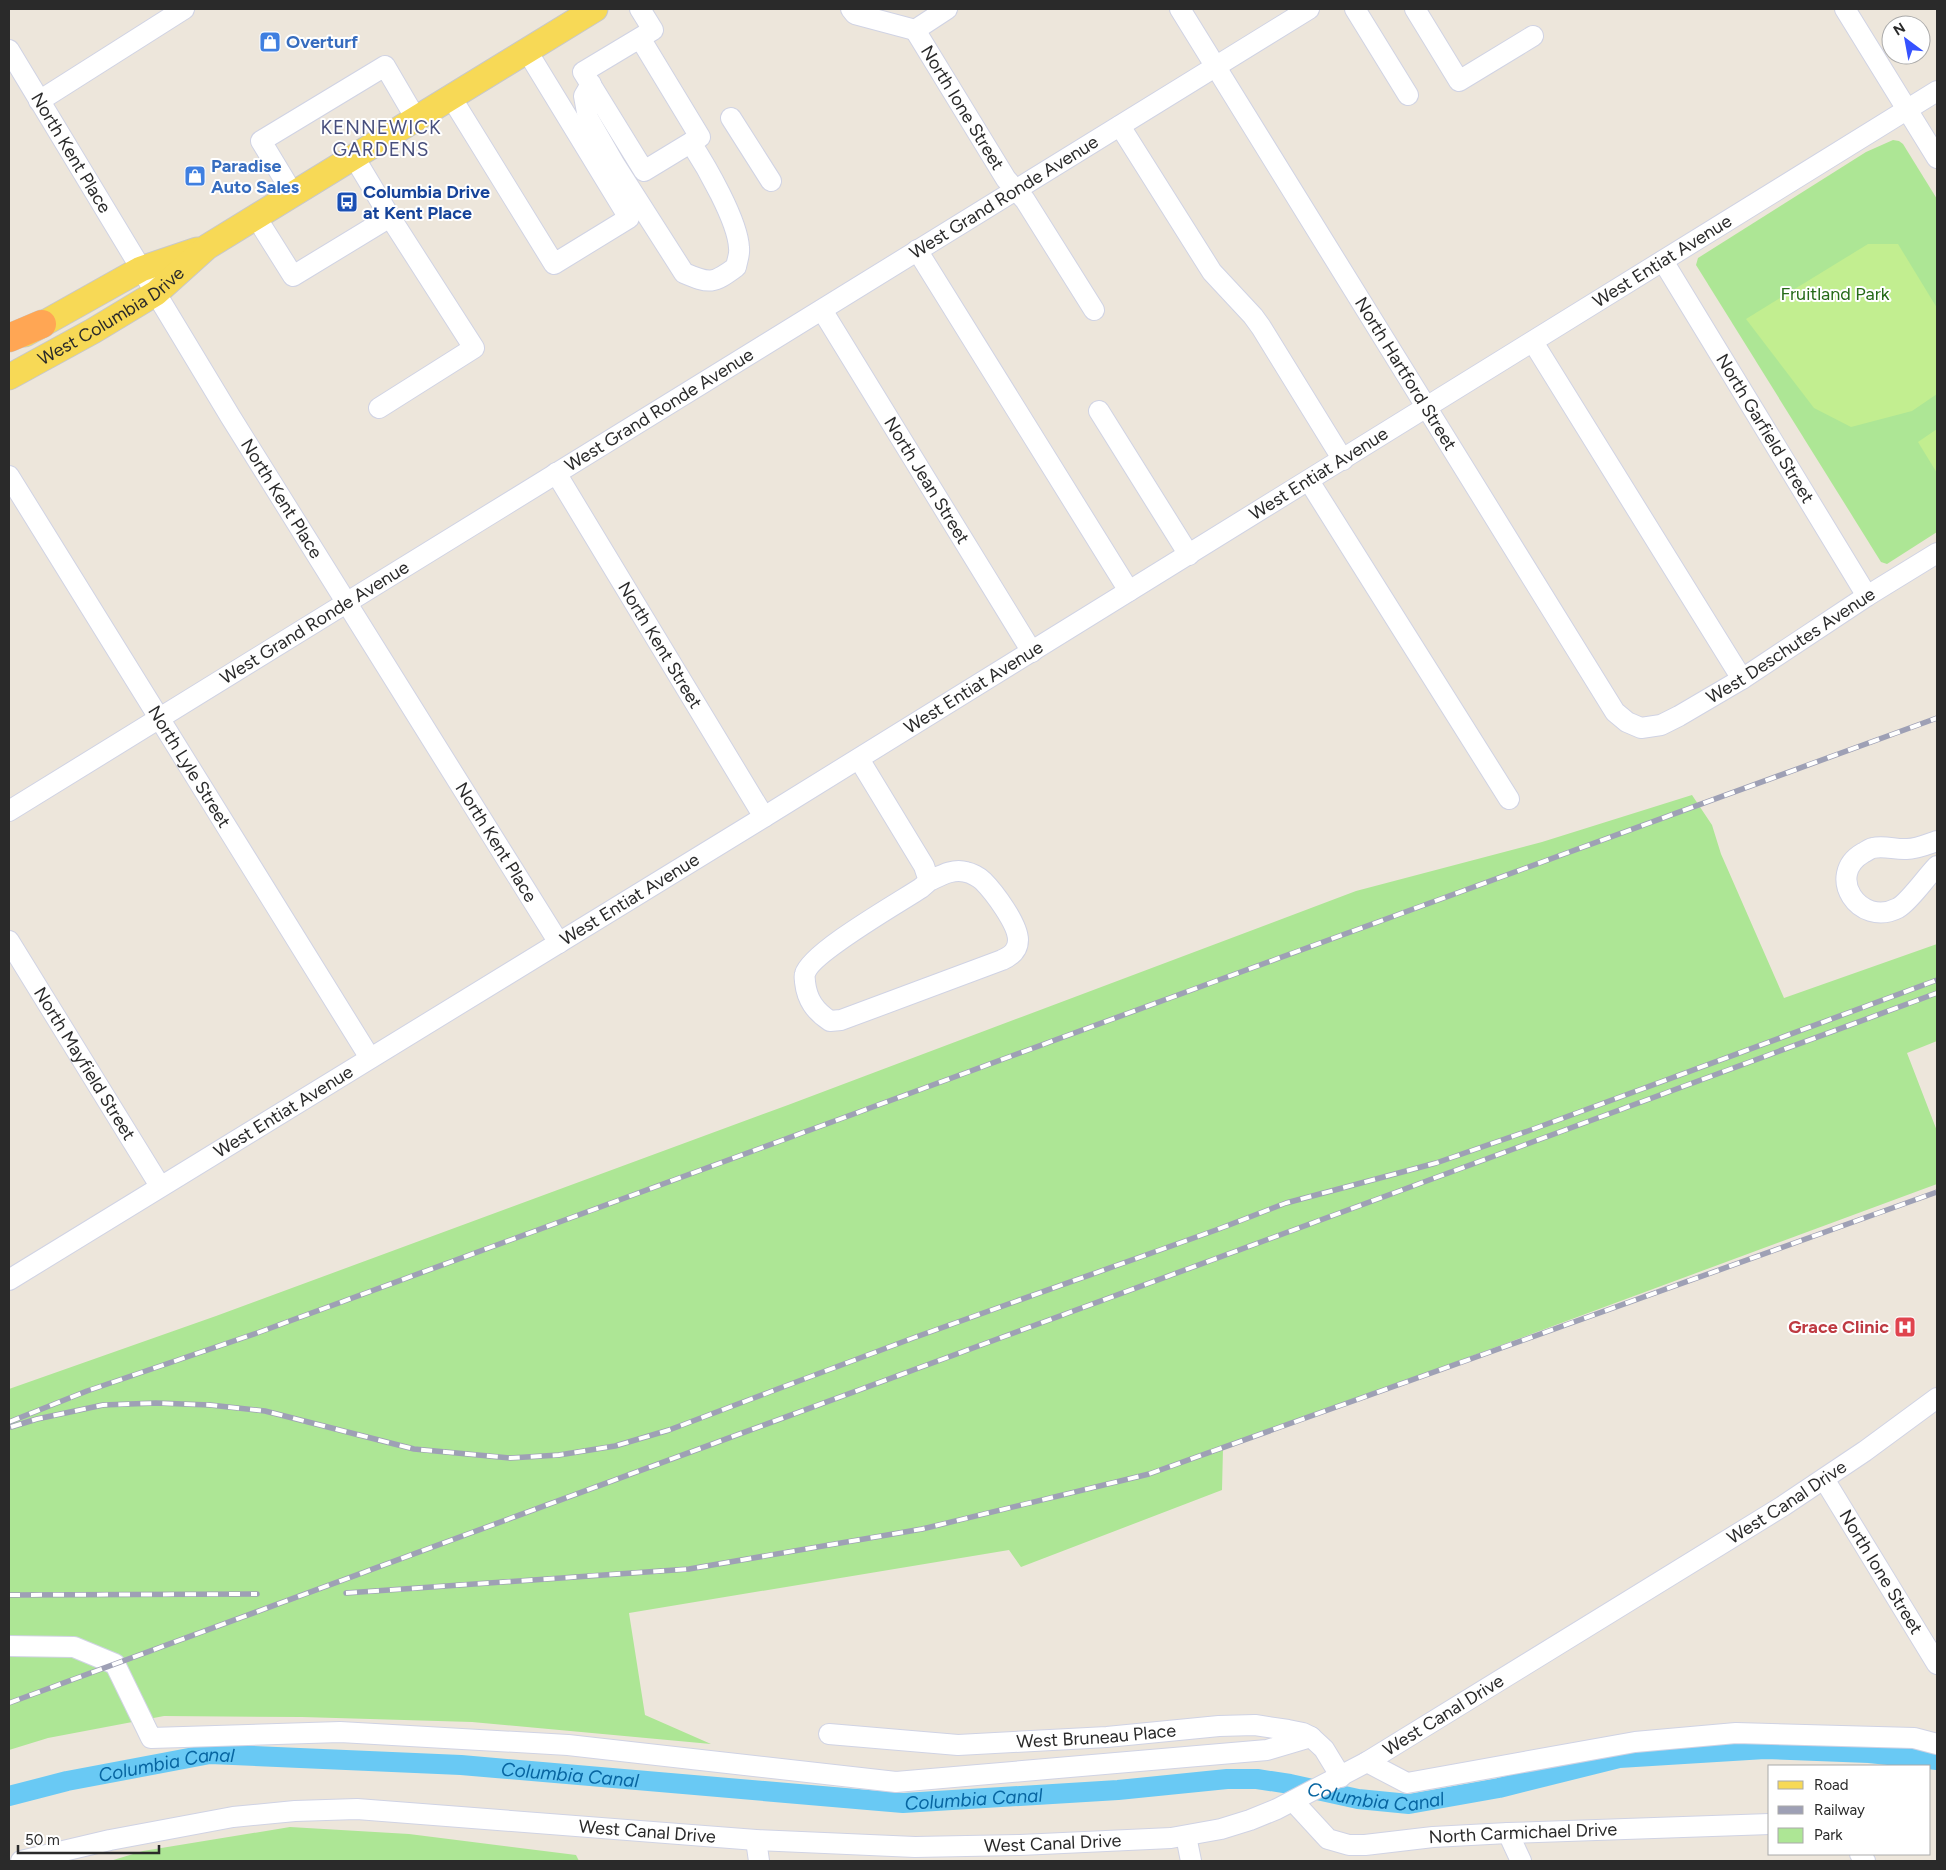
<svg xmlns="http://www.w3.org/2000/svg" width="1946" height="1870" font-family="Figtree,sans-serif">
	<rect width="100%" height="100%" fill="#ede6db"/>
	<g fill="#ade695">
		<polygon points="1893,140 1899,141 1903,144 1937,199 1937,532 1887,564 1881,562 1696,265 1698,258 1866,152"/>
		<polygon points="1692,795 1712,825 1721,854 1784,998 1937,944 1937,1041 1907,1053 1937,1131 1937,1184 1223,1448 1222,1490 1021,1567 1009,1550 629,1613 645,1715 711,1744 472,1722 302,1717 164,1716 48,1738 9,1750 9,1389 216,1316 788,1105 1356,891 1542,842"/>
		<polygon points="290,1827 409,1834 576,1855 579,1861 110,1861 143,1851"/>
	</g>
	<g fill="#c2ee90">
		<polygon points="1868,244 1898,244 1937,308 1937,394 1912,411 1851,427 1814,408 1746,319"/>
		<polygon points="1937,429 1937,473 1918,442"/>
	</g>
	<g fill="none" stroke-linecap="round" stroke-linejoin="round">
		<path stroke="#69c9f4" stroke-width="20" id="s1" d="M9,1796L67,1781L210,1754L461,1765L903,1803L1118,1790L1227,1779H1257L1290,1784L1358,1799L1409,1804L1499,1788L1619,1758L1765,1749L1869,1753L1937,1760"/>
		<g stroke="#d0d3e4" stroke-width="22">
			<g id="minor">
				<polyline points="640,9 653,30 583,72 644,171 700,137 640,38"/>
				<polyline points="851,9 855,14 915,30 947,9"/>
				<path id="s2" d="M1180,9L1615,712L1627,722L1641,728L1661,725L1679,716L1742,679L1867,596L1937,553"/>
				<polyline points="1355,9 1408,95"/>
				<polyline points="1415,9 1459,81 1533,36"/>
				<polyline points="1845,9 1937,158"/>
				<path id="s3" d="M915,30L1006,179L1025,200L1094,310"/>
				<path id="s4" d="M9,50L230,416L559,943"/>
				<path d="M591,84L584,96L588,118L615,165L684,273C710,284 713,284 736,267C737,261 740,254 739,248C738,221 706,166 691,143"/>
				<polyline points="451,97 554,264 629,218 527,51"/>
				<polyline points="39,101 184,9"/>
				<polyline points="731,118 771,181"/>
				<polyline points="1120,126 1212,272 1253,316 1261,327 1343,460"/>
				<polyline points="354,157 390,217"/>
				<polyline points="293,194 261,141 385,66 416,119"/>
				<polyline points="256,217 293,276 390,217 474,348 379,408"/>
				<polyline points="917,250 1129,591"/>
				<path id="s5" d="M1663,261L1867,596"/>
				<path id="s6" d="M822,310L1032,652"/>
				<polyline points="1533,342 1742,679"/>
				<polyline points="1099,411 1189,555"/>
				<path id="s7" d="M556,473L764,817"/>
				<path id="s8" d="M9,476L370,1058"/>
				<polyline points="1309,481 1509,799"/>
				<path d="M859,759L924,866L929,881L921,888C900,902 810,953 805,974C804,976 805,979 805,982C807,1000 815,1011 830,1021L841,1020L1002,960C1011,956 1018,951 1018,940C1018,924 994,892 983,881C979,877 971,873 966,872C953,868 940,876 929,881"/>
				<path id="s9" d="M9,811L1309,9"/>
				<path d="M1937,841C1928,844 1917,849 1907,849C1896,850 1884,845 1873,848C1870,848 1866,852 1863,853C1825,875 1859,928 1898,908C1909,902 1927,876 1937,866"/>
				<path id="s10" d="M9,941L160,1186"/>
				<path id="s11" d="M9,1280L764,817L1937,91"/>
				<path id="s12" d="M1824,1479L1937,1664"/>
				<polyline points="9,1646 74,1647 115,1664 151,1738 340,1732 568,1745 896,1782 1267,1750 1311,1737"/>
				<path id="s13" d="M829,1734L958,1745L1107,1737L1219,1726L1255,1725L1288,1730L1303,1733L1311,1737L1324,1749L1341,1777"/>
				<polyline points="1367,1762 1407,1783 1635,1742 1736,1733 1914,1738 1937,1744"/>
				<path id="s14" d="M1293,1801L1328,1839L1349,1845H1365L1433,1837L1508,1833L1770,1824"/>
				<polyline points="1508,1833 1521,1861"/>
				<polyline points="1186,1836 1191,1861"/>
				<polyline points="756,1840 759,1861"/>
				<polyline points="1860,1854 1865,1861"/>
				<path id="s15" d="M21,1861L110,1840L233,1817L295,1811L357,1809L756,1840L915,1847L1020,1845L1171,1838L1221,1829L1250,1820L1277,1809L1367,1762L1783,1506L1865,1451L1937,1398"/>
			</g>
		</g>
		<g stroke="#c8c8c8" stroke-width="27">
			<g id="major">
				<polyline points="25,334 141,269 197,250"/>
				<path id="s16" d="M9,377L93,331L156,293L207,247L595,9"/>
			</g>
		</g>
		<g stroke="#c8c8c8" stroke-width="29">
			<polyline id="highway" points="9,338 42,324"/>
		</g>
		<use href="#minor" stroke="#fff" stroke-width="20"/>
		<use href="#major" stroke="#f7d956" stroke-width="25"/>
		<use href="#highway" stroke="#ffa654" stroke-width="28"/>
		<g stroke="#9ea0b5" stroke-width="5.5">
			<g id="rail">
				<polyline points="9,1422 87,1391 257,1333 1216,981 1937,718"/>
				<polyline points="11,1427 37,1419 103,1405 156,1403 210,1405 265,1411 414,1449 510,1458 559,1455 615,1446 669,1430 913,1338 1216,1230 1286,1203 1436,1163 1528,1131 1937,980"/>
				<polyline points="346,1593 689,1569 922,1529 1149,1474 1937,1192"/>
				<polyline points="9,1595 257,1594"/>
				<polyline points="9,1703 1937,993"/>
			</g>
		</g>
		<use href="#rail" stroke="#fff" stroke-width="4" stroke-dasharray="11" stroke-linecap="butt"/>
	</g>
	<defs>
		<g id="shop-square" transform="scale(1.125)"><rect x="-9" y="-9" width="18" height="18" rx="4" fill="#3f7fe0" stroke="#fff"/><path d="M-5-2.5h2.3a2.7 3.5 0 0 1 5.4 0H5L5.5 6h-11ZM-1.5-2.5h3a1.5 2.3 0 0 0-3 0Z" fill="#fff"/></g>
		<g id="bus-square" transform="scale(1.125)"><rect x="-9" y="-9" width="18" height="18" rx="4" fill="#1a4fb4" stroke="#fff"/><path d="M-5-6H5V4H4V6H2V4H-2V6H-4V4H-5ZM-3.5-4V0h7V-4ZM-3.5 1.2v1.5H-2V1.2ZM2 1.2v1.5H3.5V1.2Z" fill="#fff"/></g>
		<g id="hospital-square" transform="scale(1.125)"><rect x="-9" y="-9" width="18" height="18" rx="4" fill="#e0444e" stroke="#fff"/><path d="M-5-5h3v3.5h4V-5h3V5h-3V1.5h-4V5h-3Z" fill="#fff"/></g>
	</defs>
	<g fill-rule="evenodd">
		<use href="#shop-square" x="270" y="42"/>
		<use href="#shop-square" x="195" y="176"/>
		<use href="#bus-square" x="347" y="202"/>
		<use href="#hospital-square" x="1905" y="1327"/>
	</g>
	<g text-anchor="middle" stroke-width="4" stroke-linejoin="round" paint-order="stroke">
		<g font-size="18" font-weight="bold" fill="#366cbe" stroke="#fff" text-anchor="start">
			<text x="286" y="48">Overturf</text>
			<text x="211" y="172">Paradise<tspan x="211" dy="21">Auto Sales</tspan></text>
		</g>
		<g font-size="18" fill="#2a2a2a" stroke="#fff">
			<text dy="6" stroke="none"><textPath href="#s3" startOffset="91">North Ione Street</textPath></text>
			<text dy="6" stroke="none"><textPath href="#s4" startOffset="120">North Kent Place</textPath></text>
			<text dy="6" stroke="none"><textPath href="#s9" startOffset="1169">West Grand Ronde Avenue</textPath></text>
			<text dy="6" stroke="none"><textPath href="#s11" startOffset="1942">West Entiat Avenue</textPath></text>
			<text dy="6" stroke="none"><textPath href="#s16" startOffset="119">West Columbia Drive</textPath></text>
			<text dy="6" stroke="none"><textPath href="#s2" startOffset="429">North Hartford Street</textPath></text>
			<text dy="6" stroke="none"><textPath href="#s9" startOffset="764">West Grand Ronde Avenue</textPath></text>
			<text dy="6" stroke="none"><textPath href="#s5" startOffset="196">North Garfield Street</textPath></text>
			<text dy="6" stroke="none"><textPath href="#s11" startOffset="1538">West Entiat Avenue</textPath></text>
			<text dy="6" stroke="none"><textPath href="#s6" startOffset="200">North Jean Street</textPath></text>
			<text dy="6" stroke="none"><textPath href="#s4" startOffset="525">North Kent Place</textPath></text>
			<text dy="6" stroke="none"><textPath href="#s9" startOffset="359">West Grand Ronde Avenue</textPath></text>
			<text dy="6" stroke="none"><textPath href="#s7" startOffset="201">North Kent Street</textPath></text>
			<text dy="6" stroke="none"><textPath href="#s2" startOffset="1030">West Deschutes Avenue</textPath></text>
			<text dy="6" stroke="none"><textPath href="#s11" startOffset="1132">West Entiat Avenue</textPath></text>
			<text dy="6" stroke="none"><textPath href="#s8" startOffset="342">North Lyle Street</textPath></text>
			<text dy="6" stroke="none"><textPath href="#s4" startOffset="930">North Kent Place</textPath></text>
			<text dy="6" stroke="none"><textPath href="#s11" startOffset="728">West Entiat Avenue</textPath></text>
			<text dy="6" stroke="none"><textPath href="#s10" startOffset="144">North Mayfield Street</textPath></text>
			<text dy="6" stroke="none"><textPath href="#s11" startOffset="322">West Entiat Avenue</textPath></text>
			<text dy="6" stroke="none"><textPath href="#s15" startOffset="1862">West Canal Drive</textPath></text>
			<text dy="6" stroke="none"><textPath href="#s12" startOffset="109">North Ione Street</textPath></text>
			<text dy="6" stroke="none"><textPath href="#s15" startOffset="1458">West Canal Drive</textPath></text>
			<text dy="6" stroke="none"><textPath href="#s13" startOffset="268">West Bruneau Place</textPath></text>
			<text dy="6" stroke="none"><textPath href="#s15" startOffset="632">West Canal Drive</textPath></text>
			<text dy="6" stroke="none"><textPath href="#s14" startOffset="248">North Carmichael Drive</textPath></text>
			<text dy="6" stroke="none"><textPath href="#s15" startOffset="1038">West Canal Drive</textPath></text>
		</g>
		<g font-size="18" font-weight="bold" fill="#164399" stroke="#fff" text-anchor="start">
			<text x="363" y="198">Columbia Drive<tspan x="363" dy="21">at Kent Place</tspan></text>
		</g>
		<g font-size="18" fill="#246a17" stroke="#fff">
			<text x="1835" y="300">Fruitland Park</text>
		</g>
		<g font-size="18" font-weight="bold" fill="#be3a42" stroke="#fff" text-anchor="end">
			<text x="1889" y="1333">Grace Clinic</text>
		</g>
		<g font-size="19" letter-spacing="1" fill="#484f7d" stroke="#fff">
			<text x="381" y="134">KENNEWICK<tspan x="381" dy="22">GARDENS</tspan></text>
		</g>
		<g font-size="19" font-style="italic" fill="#0765a1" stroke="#fff">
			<text dy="7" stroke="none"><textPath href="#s1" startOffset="161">Columbia Canal</textPath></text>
			<text dy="7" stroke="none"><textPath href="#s1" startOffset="566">Columbia Canal</textPath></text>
			<text dy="7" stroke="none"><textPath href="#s1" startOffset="1376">Columbia Canal</textPath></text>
			<text dy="7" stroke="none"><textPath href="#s1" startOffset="971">Columbia Canal</textPath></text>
		</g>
	</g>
	<rect width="1946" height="1870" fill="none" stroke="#2a2a2a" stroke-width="20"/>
	<rect x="1768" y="1765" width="162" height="90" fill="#ffffff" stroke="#aaaaaa"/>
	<rect x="1778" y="1781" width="25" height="8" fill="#f7d956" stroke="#aaaaaa"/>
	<text x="1814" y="1790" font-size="15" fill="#2a2a2a">Road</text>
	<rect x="1778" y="1806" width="25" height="8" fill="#9ea0b5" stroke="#aaaaaa"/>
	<text x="1814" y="1815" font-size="15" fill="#2a2a2a">Railway</text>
	<rect x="1778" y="1828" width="25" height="15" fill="#ade695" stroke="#aaaaaa"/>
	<text x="1814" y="1840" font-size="15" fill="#2a2a2a">Park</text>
	<g transform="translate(1906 40) rotate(328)"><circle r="24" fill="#ffffff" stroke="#aaaaaa"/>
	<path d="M0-4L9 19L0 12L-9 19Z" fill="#3652ff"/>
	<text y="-8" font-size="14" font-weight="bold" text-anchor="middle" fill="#2a2a2a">N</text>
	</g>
	<path d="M18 1845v8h141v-8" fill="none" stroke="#2a2a2a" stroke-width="2.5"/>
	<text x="25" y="1845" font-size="15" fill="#2a2a2a" stroke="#ffffff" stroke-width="4" paint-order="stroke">50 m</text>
</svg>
